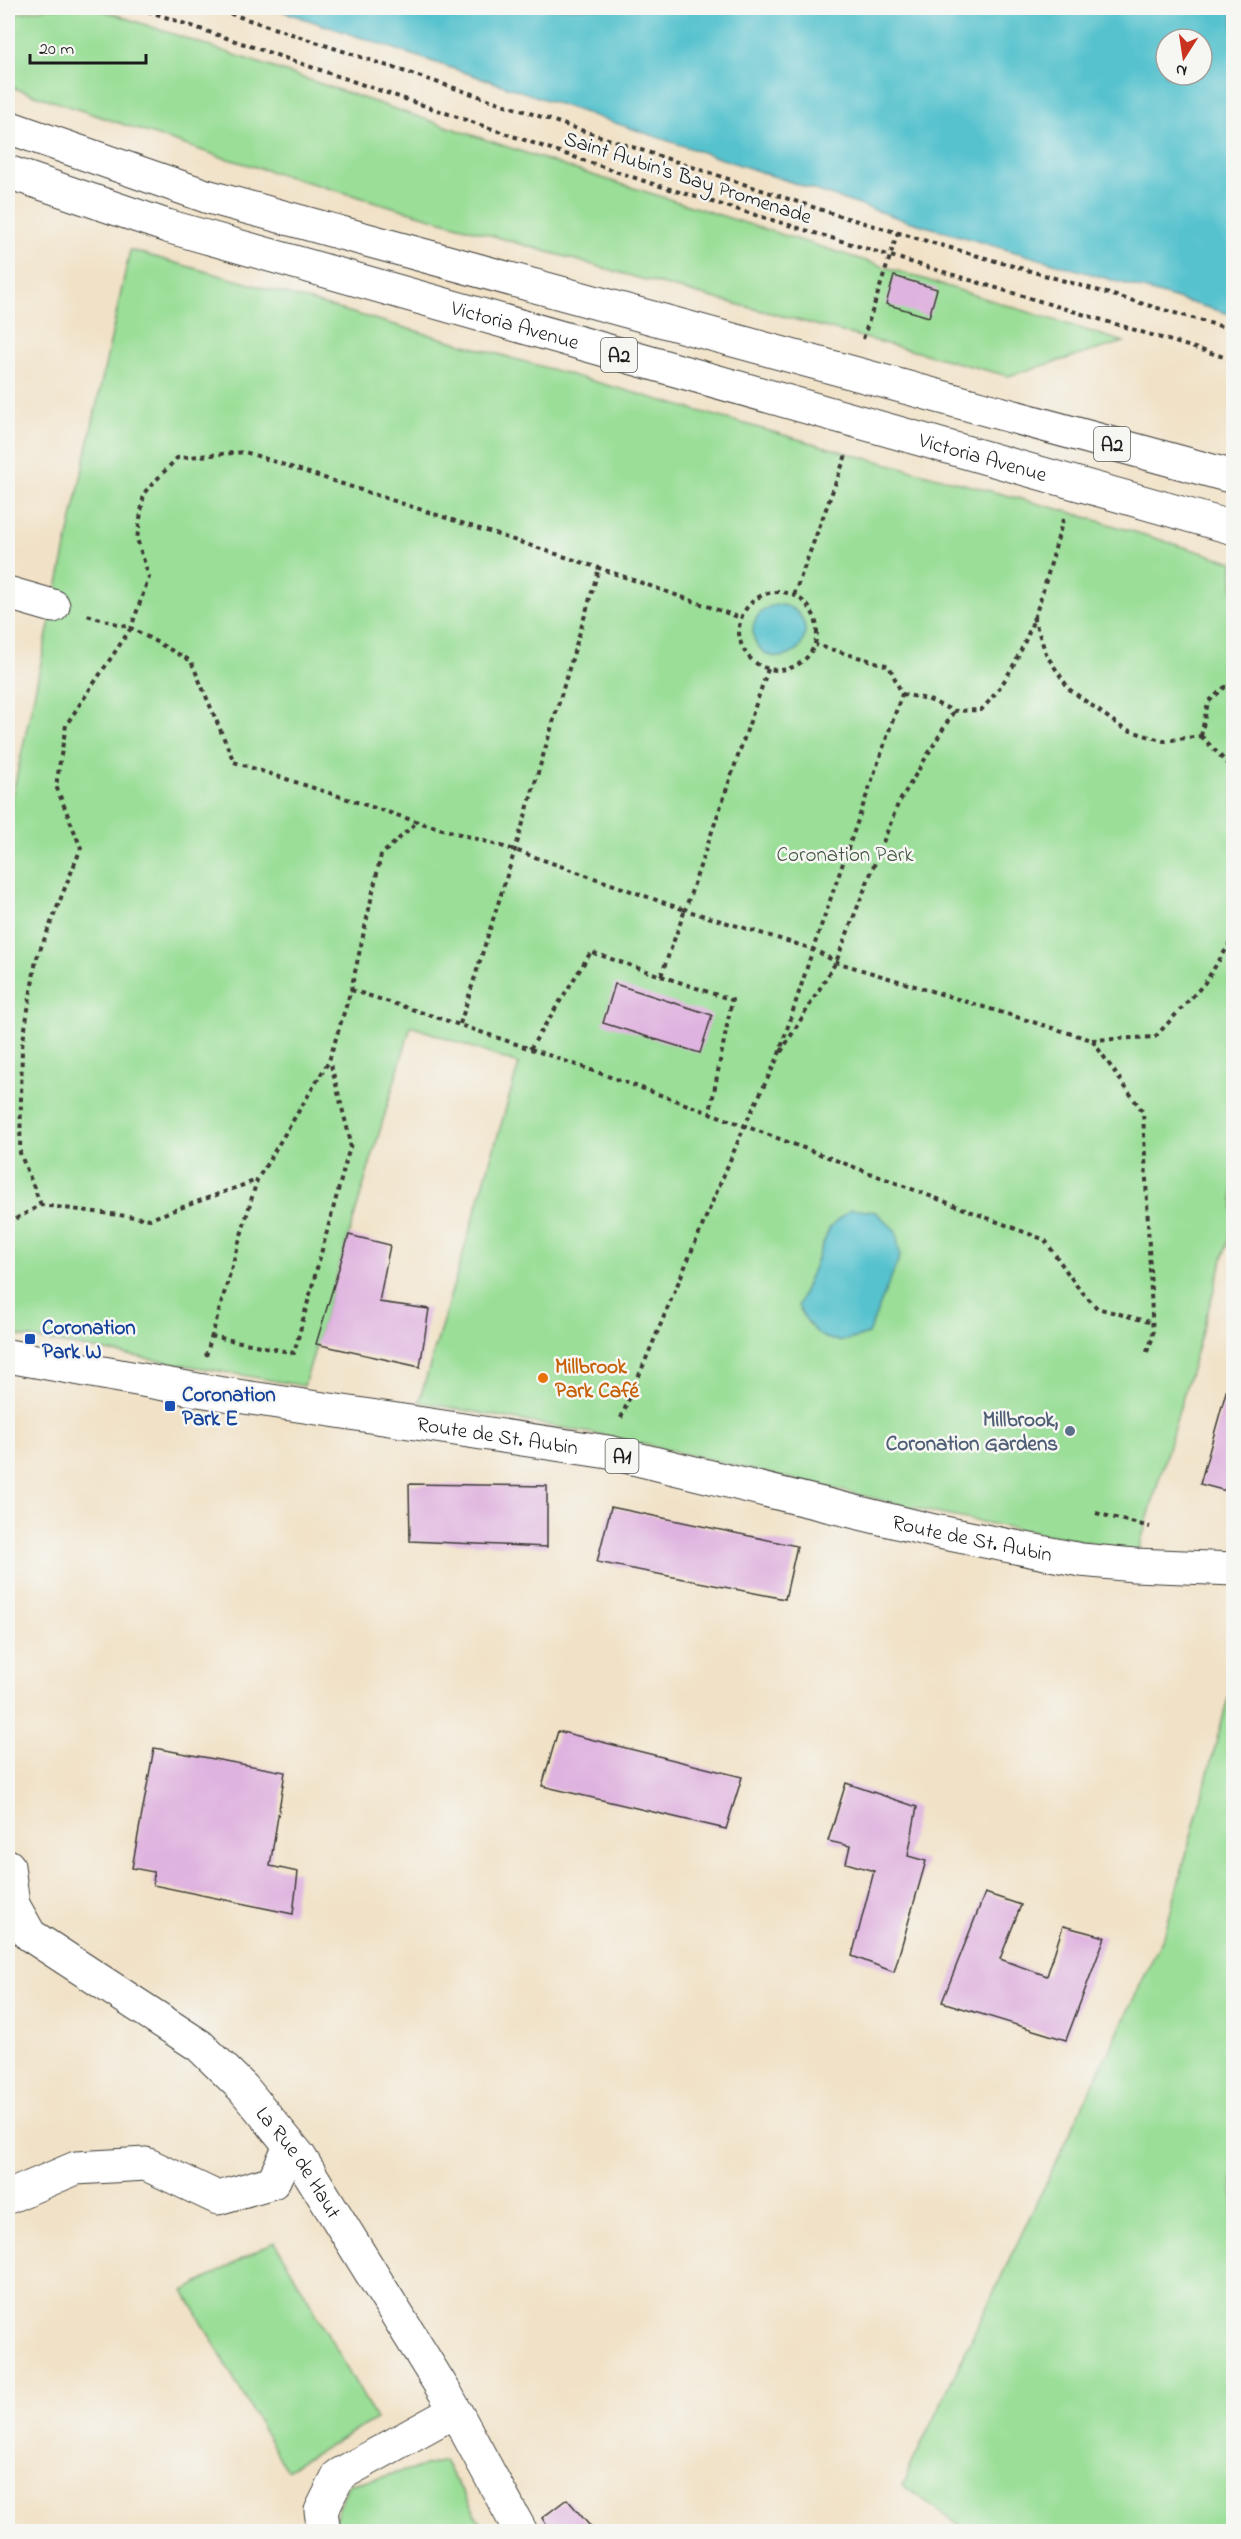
<svg xmlns="http://www.w3.org/2000/svg" width="1241" height="2539" font-family="'Indie Flower',sans-serif">
	<rect width="100%" height="100%" fill="#f6f6f2"/>
	<filter id="ink" filterUnits="userSpaceOnUse"><feTurbulence type="fractalNoise" baseFrequency=".0167" numOctaves="2"/><feDisplacementMap in="SourceGraphic" scale="12" xChannelSelector="R" yChannelSelector="G"/><feConvolveMatrix kernelMatrix="1 2 1 2 8 2 1 2 1" color-interpolation-filters="sRGB"/></filter>
	<filter id="wash" filterUnits="userSpaceOnUse"><feTurbulence type="fractalNoise" baseFrequency=".008" numOctaves="4" result="noise"/><feDisplacementMap in="SourceGraphic" scale="24" xChannelSelector="R" yChannelSelector="G"/><feGaussianBlur stdDeviation="1.35" result="paint"/><feColorMatrix in="noise" values="0 0 0 0 0 0 0 0 0 0 0 0 0 0 0 0 0 1.4 0 .05"/><feComposite in="paint" operator="in"/></filter>
	<g filter="url(#wash)">
		<rect width="100%" height="100%" fill="#f1e2c7"/>
		<g fill="#9ade97" stroke="#5b7d5a" stroke-width="1.5">
			<polygon points="48,8 96,8 570,168 1124,342 1008,376 638,278 221,157 8,86 8,15"/>
			<polygon points="130,250 847,453 1066,511 1233,562 1233,1224 1138,1552 940,1514 613,1437 419,1402 519,1064 411,1026 304,1386 8,1334 8,816"/>
			<polygon points="1233,1680 1233,2531 969,2531 902,2485 1165,1933"/>
			<polygon points="275,2241 376,2419 286,2470 184,2291"/>
			<polygon points="444,2461 486,2531 337,2531 335,2519 348,2485"/>
		</g>
		<g fill="#56c2ce" stroke="#396f75" stroke-width="1.5" fill-rule="evenodd">
			<path d="M273,8H1233V315L901,219ZM1166,39H1202V75H1166Z"/>
			<circle cx="779" cy="631" r="26"/>
			<path d="M851,1209L876,1212L896,1231L900,1256L868,1334C832,1348 815,1340 798,1306L830,1227Z"/>
		</g>
		<g id="blocks">
			<g fill="#dfb3df">
				<polygon points="894,276 937,289 929,317 886,304"/>
				<polygon points="615,984 712,1015 700,1053 603,1023"/>
				<polygon points="349,1235 390,1245 379,1302 429,1309 420,1367 316,1344"/>
				<polygon points="1233,1367 1234,1367 1234,1493 1200,1484"/>
				<polygon points="409,1484 547,1486 547,1547 410,1541"/>
				<polygon points="611,1507 797,1546 785,1599 597,1562"/>
				<polygon points="558,1731 742,1777 726,1829 542,1786"/>
				<polygon points="154,1748 285,1772 270,1866 298,1872 293,1914 153,1885 154,1872 132,1868"/>
				<polygon points="846,1783 917,1807 908,1856 926,1861 894,1972 852,1956 874,1871 846,1863 850,1846 828,1841"/>
				<polygon points="985,1893 1021,1905 1000,1959 1047,1976 1063,1926 1105,1937 1066,2040 942,2002"/>
				<polygon points="567,2499 595,2532 551,2532 542,2518"/>
			</g>
		</g>
	</g>
	<g filter="url(#ink)">
		<use href="#blocks" fill-opacity="0" stroke="#3c3a36" stroke-width="1.5"/>
		<g fill="none" stroke-linecap="round" stroke-linejoin="round">
			<g stroke="#3c3a36" stroke-width="35">
				<g id="minor">
					<polyline points="8,593 53,606"/>
					<polyline points="8,2197 76,2168 146,2164 218,2198 273,2182 290,2146"/>
					<polyline points="324,2532 321,2511 339,2475 455,2411"/>
				</g>
			</g>
			<g stroke="#3c3a36" stroke-width="35">
				<g id="major">
					<path id="s1" d="M8,1356L198,1390L608,1452L934,1531L1081,1560L1134,1565L1234,1569"/>
					<path id="s2" d="M8,1866L13,1905L30,1935L200,2046L243,2088L299,2156L446,2394L521,2532"/>
				</g>
			</g>
			<g stroke="#3c3a36" stroke-width="35">
				<g id="highway">
					<polyline points="8,127 206,196 1234,477"/>
					<path id="s3" d="M8,172L167,226L1234,528"/>
				</g>
			</g>
			<g stroke="#3c3a36" stroke-width="4" stroke-dasharray="4.5 4.5" stroke-linecap="butt">
				<polyline points="139,8 650,183 1234,360"/>
				<polyline points="213,8 840,216 1234,330"/>
				<polyline points="863,339 898,232"/>
				<circle cx="778" cy="631" r="39"/>
				<polyline points="794,595 846,455"/>
				<polyline points="1033,617 1047,656 1069,689 1124,729 1164,741 1201,736"/>
				<polyline points="768,669 685,910 813,949 836,962 1092,1040 1143,1112 1153,1337 1146,1354"/>
				<path d="M902,694L927,699L954,711L981,710C1030,660 1045,582 1064,516"/>
				<polyline points="1201,736 1208,702 1225,687 1234,688"/>
				<polyline points="1201,736 1234,770"/>
				<polyline points="661,976 732,1000 710,1112"/>
				<path d="M351,990C586,1063 815,1152 1045,1240L1076,1285L1097,1308L1153,1323"/>
				<polyline points="460,1024 515,850 599,568"/>
				<polyline points="1092,1040 1155,1037 1204,984 1234,937"/>
				<polyline points="530,1049 591,952 661,976 685,910 515,850 418,822 234,762 191,661 131,628 149,577 137,539 144,493 177,458 245,452 599,568 741,618"/>
				<polyline points="781,1052 836,962 898,804 954,711"/>
				<polyline points="41,1205 20,1153 22,1047 36,960 81,848 56,786 66,725 131,628 87,615"/>
				<polyline points="8,1223 41,1205 150,1219 257,1180"/>
				<polyline points="211,1336 294,1353 351,1143 330,1061"/>
				<polyline points="206,1356 257,1180 329,1061 351,990 381,855 417,822"/>
				<polyline points="621,1418 745,1125 778,1057 813,949 902,694 889,666 816,645"/>
				<polyline points="1096,1513 1150,1527"/>
			</g>
			<use href="#minor" stroke="#fff" stroke-width="33"/>
			<use href="#major" stroke="#fff" stroke-width="33"/>
			<use href="#highway" stroke="#fff" stroke-width="33"/>
		</g>
	</g>
	<g fill="#1a4fb4" stroke="#f6f6f2" stroke-width="2">
		<rect x="24" y="1333" width="12" height="12" rx="3"/>
		<rect x="164" y="1400" width="12" height="12" rx="3"/>
	</g>
	<circle fill="#e8710a" stroke="#f6f6f2" stroke-width="2" cx="543" cy="1378" r="6"/>
	<circle fill="#5c6f8a" stroke="#f6f6f2" stroke-width="2" cx="1070" cy="1431" r="6"/>
	<g text-anchor="middle" stroke-width="5" stroke-linejoin="round" paint-order="stroke">
		<g fill="#f6f6f2" stroke="#5d5d5c" stroke-width="1.5">
			<rect x="601" y="338" width="36" height="34" rx="4.5"/>
			<rect x="1094" y="427" width="36" height="34" rx="4.5"/>
			<rect x="605.5" y="1439" width="33" height="34" rx="4.5"/>
		</g>
		<g font-size="20" font-weight="bold" fill="#1c1c1c">
			<text x="619" y="362">A2</text>
			<text x="1112" y="451">A2</text>
			<text x="622" y="1463">A1</text>
		</g>
		<g font-size="21" fill="#1c1c1c" stroke="#f6f6f2">
			<text transform="translate(688 177) rotate(18)" y="7">Saint Aubin's Bay Promenade</text>
			<text dy="7" stroke="none"><textPath href="#s3" startOffset="530">Victoria Avenue</textPath></text>
			<text dy="7" stroke="none"><textPath href="#s3" startOffset="1016">Victoria Avenue</textPath></text>
			<text dy="7" stroke="none"><textPath href="#s1" startOffset="496">Route de St. Aubin</textPath></text>
			<text dy="7" stroke="none"><textPath href="#s1" startOffset="982">Route de St. Aubin</textPath></text>
			<text dy="7" stroke="none"><textPath href="#s2" startOffset="430">La Rue de Haut</textPath></text>
		</g>
		<g font-size="21" fill="#425641" stroke="#f6f6f2">
			<text x="845" y="861">Coronation Park</text>
		</g>
		<g font-size="21" font-weight="bold" fill="#164399" stroke="#f6f6f2" text-anchor="start">
			<text x="42" y="1334">Coronation<tspan x="42" dy="24">Park W</tspan></text>
			<text x="182" y="1401">Coronation<tspan x="182" dy="24">Park E</tspan></text>
		</g>
		<g font-size="21" font-weight="bold" fill="#c56008" stroke="#f6f6f2" text-anchor="start">
			<text x="555" y="1373">Millbrook<tspan x="555" dy="24">Park Café</tspan></text>
		</g>
		<g font-size="21" font-weight="bold" fill="#4e5e75" stroke="#f6f6f2" text-anchor="end">
			<text x="1058" y="1426">Millbrook,<tspan x="1058" dy="24">Coronation Gardens</tspan></text>
		</g>
	</g>
	<rect width="1241" height="2539" fill="none" stroke="#f6f6f2" stroke-width="30"/>
	<g transform="translate(1184 57) rotate(192)"><circle r="28" fill="#f6f6f2" stroke="#9f9f9c" stroke-width="1.5"/>
	<path d="M0-4.5L10 22L0 15L-10 22Z" fill="#c8321e"/>
	<text y="-9" font-size="16" font-weight="bold" text-anchor="middle" fill="#1c1c1c">N</text>
	</g>
	<path d="M30 54v9h116v-9" fill="none" stroke="#1c1c1c" stroke-width="3"/>
	<text x="39" y="54" font-size="18" fill="#1c1c1c" stroke="#f6f6f2" stroke-width="4.5" paint-order="stroke">20 m</text>
</svg>
